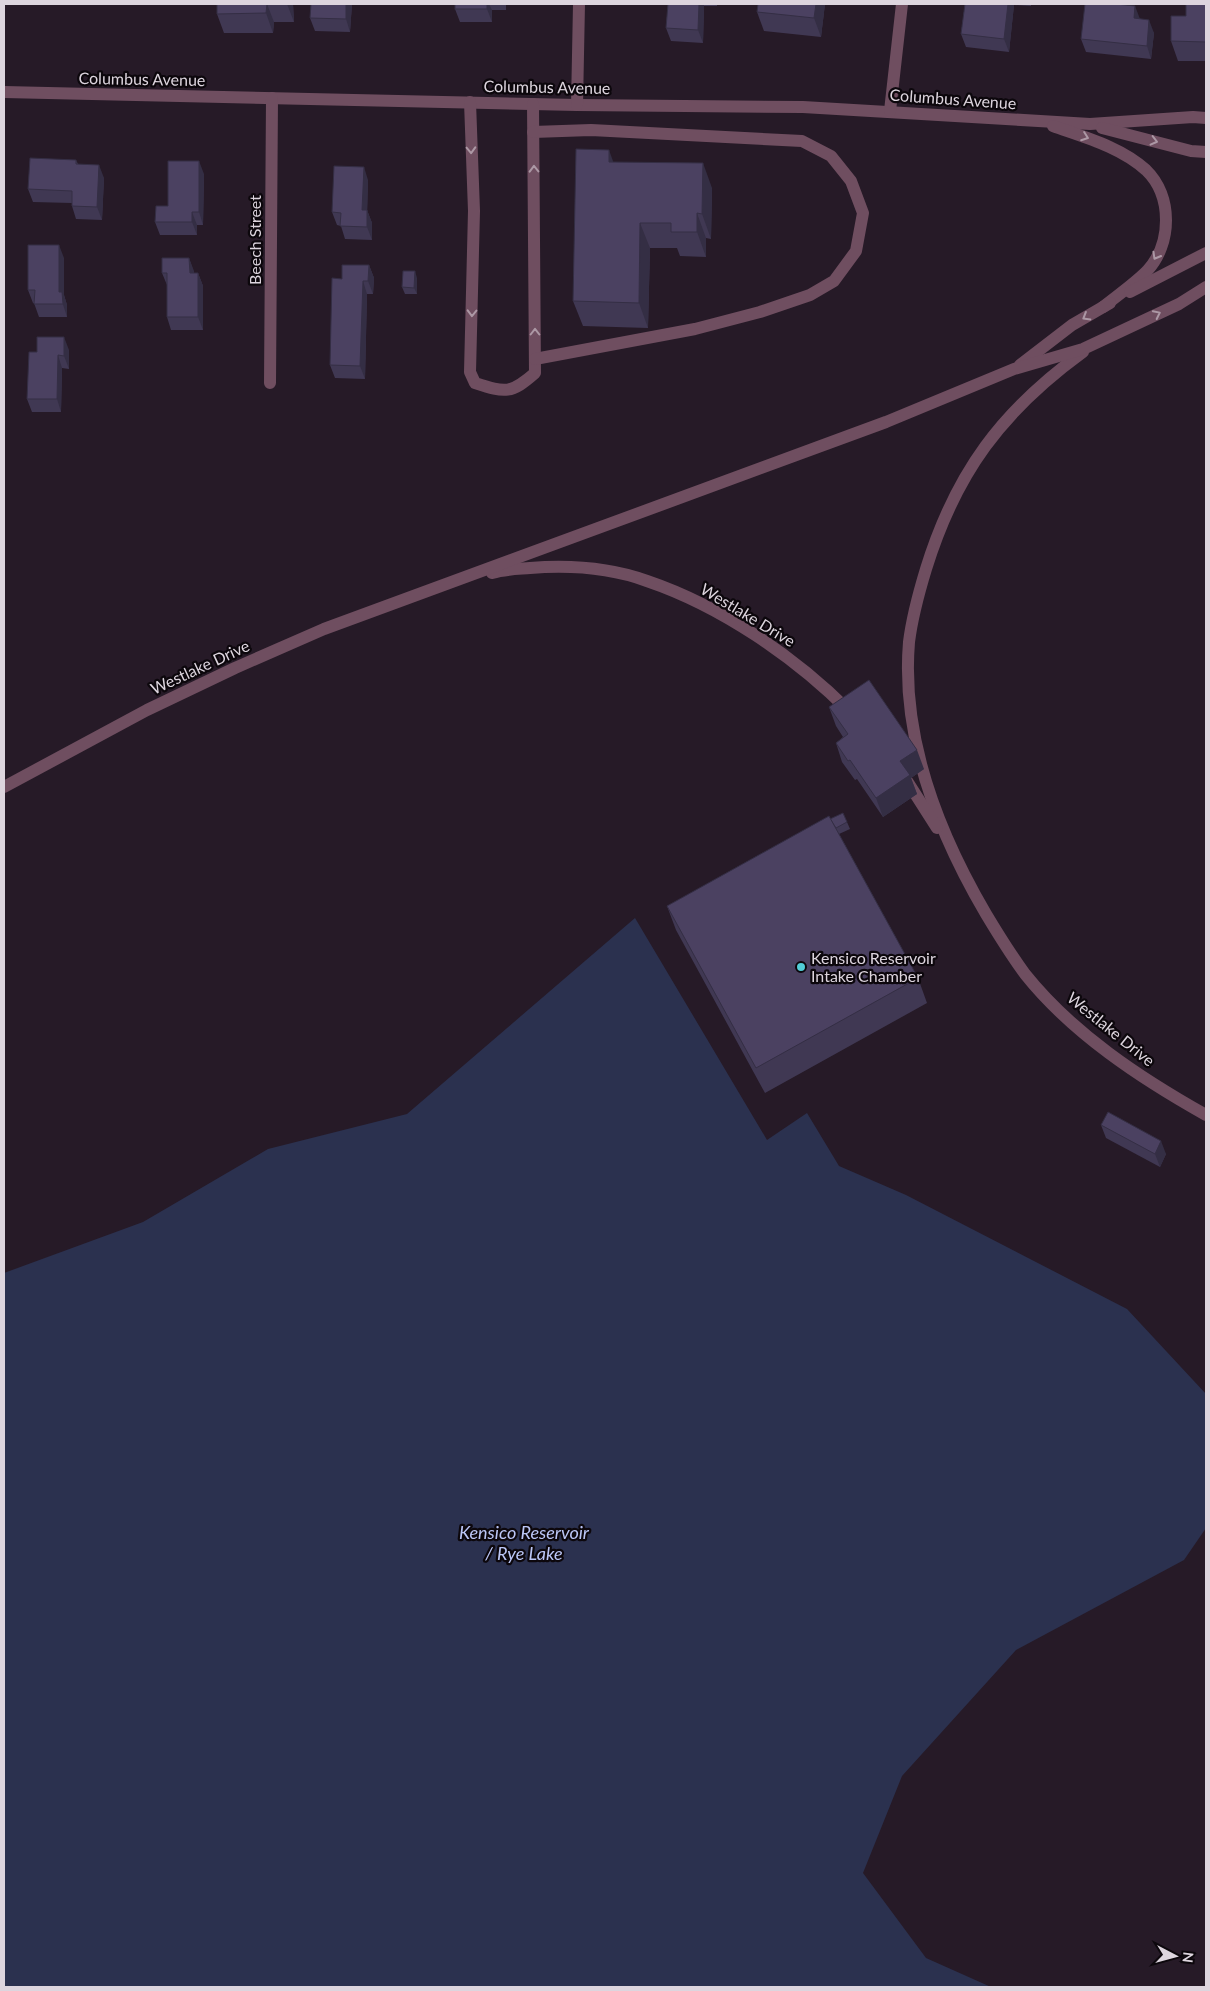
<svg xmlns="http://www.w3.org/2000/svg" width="1210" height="1991" font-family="Lato,sans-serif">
	<rect width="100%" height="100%" fill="#261a27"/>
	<polygon fill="#2b314f" points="635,918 767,1140 807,1113 839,1166 906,1195 1127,1309 1206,1394 1206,1528 1184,1560 1016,1650 902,1776 863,1873 926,1958 991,1987 4,1987 4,1273 143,1222 268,1149 407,1114"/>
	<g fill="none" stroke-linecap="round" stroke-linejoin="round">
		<g stroke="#6f4e60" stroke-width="12">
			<polyline points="4,92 577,105 803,107 1090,124 1193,117 1206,118"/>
			<path d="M470,102L474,211L470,372L475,383C506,393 511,394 535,373L533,104"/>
			<polyline points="577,105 579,4"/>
			<polyline points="890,111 902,4"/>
			<path d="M1053,126C1084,137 1121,147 1146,170C1173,196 1172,244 1147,271C1134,284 1118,295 1103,307"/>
			<polyline points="1102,128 1191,151 1206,152"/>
			<polyline points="533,132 591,130 802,141 831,156 851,181 863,213 856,251 834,281 810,295 760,312 695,329 535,359"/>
			<polyline points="1130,292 1206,253"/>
			<path d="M1083,352C1002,411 956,472 926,569C919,592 912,618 909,642C901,738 939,834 986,914C998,934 1011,955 1025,974C1072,1033 1140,1078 1206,1115"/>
			<polyline points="1020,365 1072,325 1110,303"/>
			<polyline points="270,383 272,98"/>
			<path d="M492,573C505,569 518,569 530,568C568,565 611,568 647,581C721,606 795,657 850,712"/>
			<polyline points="907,781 937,828"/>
			<polyline points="4,787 147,710 235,668 324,629 886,422 1014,369 1083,349 1179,304 1206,287"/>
		</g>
	</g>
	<g fill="#403853">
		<polygon points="217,4 293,4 294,22 274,22 273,33 224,33 217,14"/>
		<polygon points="352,4 350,32 315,31 310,18"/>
		<polygon points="455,4 506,4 506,10 492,10 492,22 460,22 455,9"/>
		<polygon points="668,4 717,4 717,6 704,6 703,43 671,41 666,28"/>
		<polygon points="825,4 821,37 764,31 757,12"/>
		<polygon points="965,4 1031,4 1031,6 1014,5 1009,52 966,47 961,34"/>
		<polygon points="1206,4 1206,61 1178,61 1171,41"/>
		<polygon points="1140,19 1154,33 1151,59 1086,52 1081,39"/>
		<polygon points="76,160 78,164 104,178 102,220 76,219 72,206 72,203 33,202 28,189"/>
		<polygon points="614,162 712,188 711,239 706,238 706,257 680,256 677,248 650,248 648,328 583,326 573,301"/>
		<polygon points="204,174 203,225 197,225 197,235 160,235 155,222 168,206"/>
		<polygon points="368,180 367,210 372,223 372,240 345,239 341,226 337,225 332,212"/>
		<polygon points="64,258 64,295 67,305 67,317 39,317 34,303 33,303 28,290"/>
		<polygon points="189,258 194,273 198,273 203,286 203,330 171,330 167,317 167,285 162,273"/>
		<polygon points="369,265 374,278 373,294 367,294 365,379 335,378 330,365 342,279"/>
		<polygon points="417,278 417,294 405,294 402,287"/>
		<polygon points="69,350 69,369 62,368 61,412 32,412 27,399 37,352"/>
		<polygon points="829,707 924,769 911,778 917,794 883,817 857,779 855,780 842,762 836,743 843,737 836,726"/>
		<polygon points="830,819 847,822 850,829 839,834 918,978 927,1003 765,1093 676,930 667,906"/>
		<polygon points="1101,1125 1166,1154 1160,1167 1106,1138"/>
	</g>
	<g fill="#342e44">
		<polygon points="267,4 274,22 273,33 266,13"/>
		<polygon points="287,4 293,4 294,22"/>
		<polygon points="346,4 352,4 350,32 346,19"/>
		<polygon points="487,4 489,4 492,10 492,22 487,9"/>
		<polygon points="699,4 704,4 704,6 703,43 698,30"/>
		<polygon points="816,4 825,4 821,37 814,18"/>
		<polygon points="1008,4 1014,4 1014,5 1009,52 1004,39"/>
		<polygon points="1135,6 1140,19 1134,18"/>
		<polygon points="1149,20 1154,33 1151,59 1147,46"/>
		<polygon points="609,150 618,175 609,162"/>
		<polygon points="199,161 204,174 203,225 199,212"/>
		<polygon points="703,163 712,188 711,239 702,214"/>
		<polygon points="99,165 104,178 102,220 97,207"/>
		<polygon points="364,167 368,180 367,223 362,210"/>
		<polygon points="367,210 372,223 372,240 367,227"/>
		<polygon points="192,212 197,225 197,235 192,222"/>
		<polygon points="697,213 706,238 706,257 697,232"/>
		<polygon points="640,223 650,248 648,328 639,303"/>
		<polygon points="59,245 64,258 64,295 67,305 67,317 59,292"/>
		<polygon points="189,258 194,271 194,286 190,273"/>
		<polygon points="369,265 374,278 373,294 368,281"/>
		<polygon points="415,271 417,278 417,294 414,288"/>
		<polygon points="198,273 203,286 203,330 198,317"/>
		<polygon points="363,281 367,294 365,379 360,366"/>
		<polygon points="64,337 69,350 69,369 64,356"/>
		<polygon points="58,355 62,368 61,412 57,399"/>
		<polygon points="917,750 924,769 911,778 917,794 883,817 876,798 900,761"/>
		<polygon points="1161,1141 1166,1154 1160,1167 1155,1154"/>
	</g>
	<g fill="#4b4161" stroke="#342e44">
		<polygon points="217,4 267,4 266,13 217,14"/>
		<polygon points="311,4 346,4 346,19 310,18"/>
		<rect x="455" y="4" width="32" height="5"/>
		<polygon points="668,4 699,4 698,30 666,28"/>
		<polygon points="758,4 816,4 814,18 757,12"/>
		<polygon points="965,4 1008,4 1004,39 961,34"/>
		<polygon points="1085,4 1116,4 1135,6 1134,18 1149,20 1147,46 1081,39"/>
		<polygon points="1186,4 1206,4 1206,42 1171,41 1171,16 1186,16"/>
		<polygon points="576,149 609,150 609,162 703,163 702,214 697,213 697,232 671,232 671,223 640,223 639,303 573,301"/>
		<polygon points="30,158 76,160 76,164 99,165 97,207 72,206 72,191 28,189"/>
		<polygon points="168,161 199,161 199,212 192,212 192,222 155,222 156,206 168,206"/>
		<polygon points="334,166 364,167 362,210 367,210 367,227 340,226 341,213 332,212"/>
		<polygon points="28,245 59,245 59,292 62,292 63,304 34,304 35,290 28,290"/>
		<polygon points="162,258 189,258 190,273 198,273 198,317 167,317 167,273 162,273"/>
		<polygon points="342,265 369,265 368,281 363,281 360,366 330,365 332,278 342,279"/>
		<polygon points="403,271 415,271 414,288 402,287"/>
		<polygon points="37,337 64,337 64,356 58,355 57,399 27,399 29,352 37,352"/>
		<polygon points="869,680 917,750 900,761 910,775 876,798 850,760 848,761 836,743 848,734 829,707"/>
		<polygon points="843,813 847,822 836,828 830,819"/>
		<polygon points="829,816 918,978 756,1068 667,906"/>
		<polygon points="1108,1112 1161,1141 1155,1154 1101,1125"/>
	</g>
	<defs><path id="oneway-chevron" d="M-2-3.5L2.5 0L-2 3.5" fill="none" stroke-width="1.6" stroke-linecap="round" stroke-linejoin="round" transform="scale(1.25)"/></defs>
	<g stroke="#ac98a5">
		<use href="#oneway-chevron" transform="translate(1085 137) rotate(20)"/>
		<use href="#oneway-chevron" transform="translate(1154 141) rotate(14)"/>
		<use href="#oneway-chevron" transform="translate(471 150) rotate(88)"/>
		<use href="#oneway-chevron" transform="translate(534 169) rotate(-91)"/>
		<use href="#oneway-chevron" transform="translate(1156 256) rotate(120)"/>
		<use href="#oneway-chevron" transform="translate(472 313) rotate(91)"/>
		<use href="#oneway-chevron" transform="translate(1157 314) rotate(-26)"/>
		<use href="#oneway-chevron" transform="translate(1086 317) rotate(149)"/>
		<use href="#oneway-chevron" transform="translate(535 332) rotate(-90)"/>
	</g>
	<circle fill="#52ccd6" stroke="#0c070c" stroke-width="2" cx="801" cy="967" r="5"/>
	<g text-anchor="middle" stroke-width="4.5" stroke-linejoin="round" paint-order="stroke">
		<g font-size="16" fill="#ddd5de" stroke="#0c070c">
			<text transform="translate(142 79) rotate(1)" y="6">Columbus Avenue</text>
			<text transform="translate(547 87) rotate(1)" y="6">Columbus Avenue</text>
			<text transform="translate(953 99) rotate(4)" y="6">Columbus Avenue</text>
			<text transform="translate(255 240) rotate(-90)" y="6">Beech Street</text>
			<text transform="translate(748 615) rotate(31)" y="6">Westlake Drive</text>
			<text transform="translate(200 667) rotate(-25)" y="6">Westlake Drive</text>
			<text transform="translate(1111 1029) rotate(39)" y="6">Westlake Drive</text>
		</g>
		<g font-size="16" fill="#ddd5de" stroke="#0c070c" text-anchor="start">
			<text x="811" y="964">Kensico Reservoir<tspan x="811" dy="18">Intake Chamber</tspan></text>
		</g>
		<g font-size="18" font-style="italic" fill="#bbc6f6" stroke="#0c070c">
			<text x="524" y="1539">Kensico Reservoir<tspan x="524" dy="21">/ Rye Lake</tspan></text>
		</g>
	</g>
	<rect width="1210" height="1991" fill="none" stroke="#ddd5de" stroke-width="10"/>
	<g transform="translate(1175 1956) rotate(96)" stroke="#0c070c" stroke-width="4" paint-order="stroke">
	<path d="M0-4L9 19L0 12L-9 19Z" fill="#ddd5de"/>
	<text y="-8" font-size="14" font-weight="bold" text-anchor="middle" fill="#ddd5de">N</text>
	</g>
</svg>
